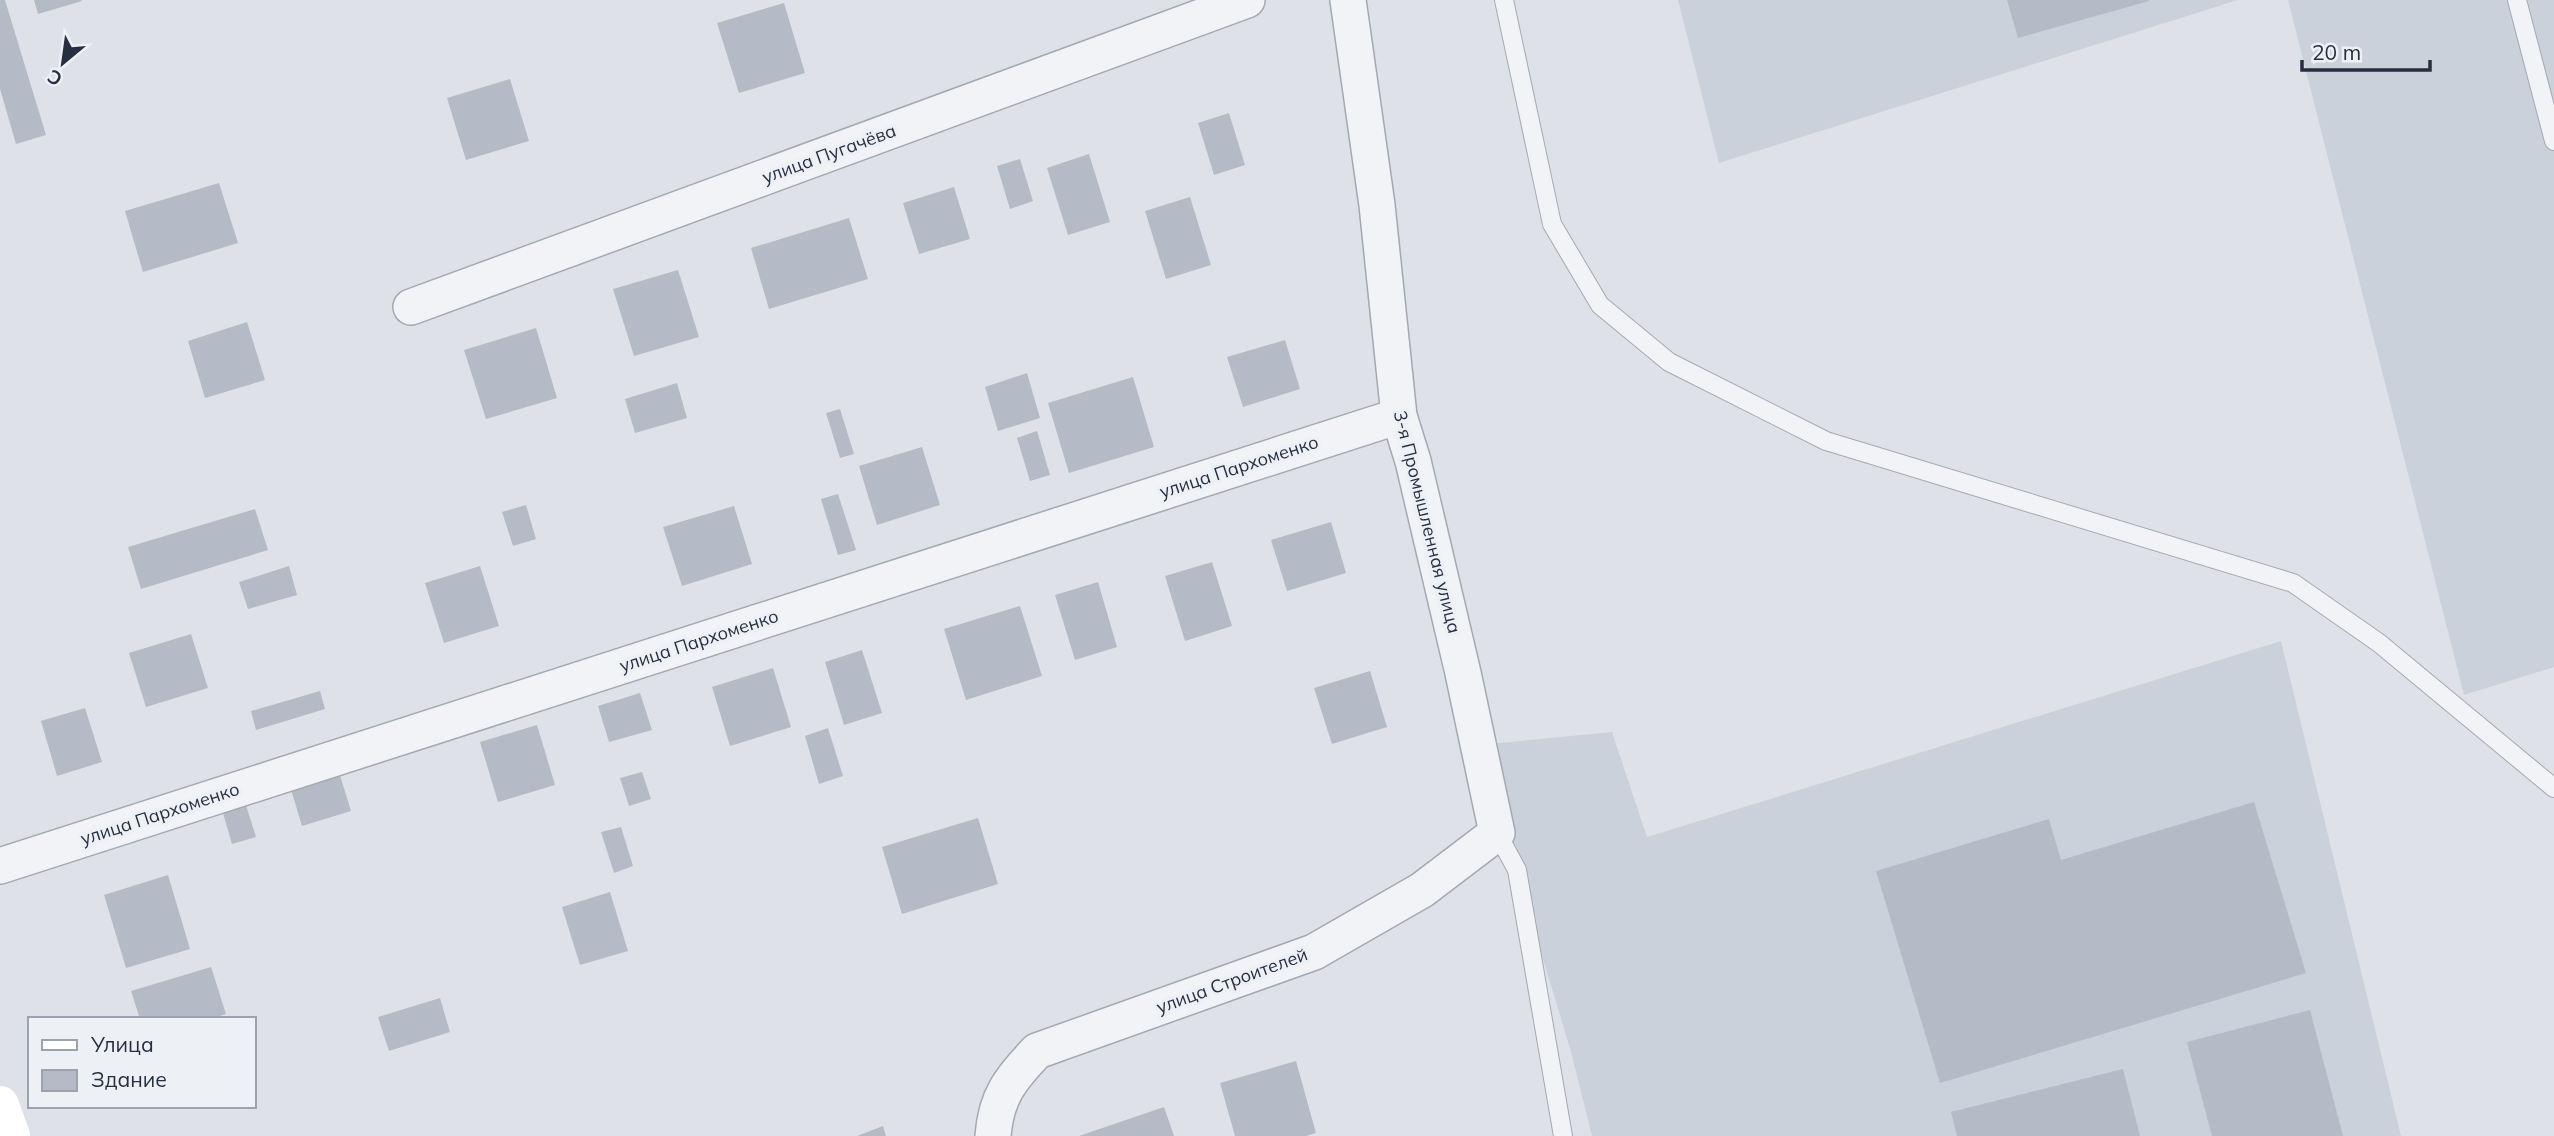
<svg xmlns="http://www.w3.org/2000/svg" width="2554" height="1136" font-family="Mulish,sans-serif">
	<rect width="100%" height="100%" fill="#dee2e8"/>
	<g fill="#cbd1db">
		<polygon points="1678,0 2238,0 1719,163"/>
		<polygon points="2288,0 2554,0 2554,667 2464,695"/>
		<polygon points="2281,641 2401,1136 1592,1136 1571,1052 1479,745 1612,732 1647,837"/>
	</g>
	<g fill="#b4bbc6">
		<polygon points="0,0 5,0 46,135 16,144 0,89"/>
		<polygon points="34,0 81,0 82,1 38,14"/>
		<polygon points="2007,0 2149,0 2149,1 2018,38"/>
		<polygon points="784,3 805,73 739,93 717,23"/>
		<polygon points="510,79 529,141 466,160 447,98"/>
		<polygon points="1229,113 1245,165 1214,175 1198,123"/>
		<polygon points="1089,154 1110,222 1068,235 1047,168"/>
		<polygon points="1020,159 1033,201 1010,209 997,166"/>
		<polygon points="219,183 238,243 143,272 125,211"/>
		<polygon points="954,187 970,239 919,254 903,203"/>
		<polygon points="1190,197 1211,265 1166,279 1145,211"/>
		<polygon points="849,218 868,279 769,309 751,248"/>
		<polygon points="678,270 699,337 634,356 613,289"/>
		<polygon points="247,322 265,380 205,398 188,341"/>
		<polygon points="536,328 557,398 486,419 464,350"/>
		<polygon points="1285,340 1300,389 1243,407 1227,357"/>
		<polygon points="1027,373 1040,418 998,431 985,387"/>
		<polygon points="1133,377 1154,447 1069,473 1048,403"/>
		<polygon points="677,383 687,418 635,433 625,399"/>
		<polygon points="840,409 854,454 840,458 826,413"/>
		<polygon points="1037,431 1050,475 1030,481 1017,438"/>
		<polygon points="922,447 940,505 877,525 859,466"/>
		<polygon points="838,494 856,550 838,555 821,499"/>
		<polygon points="526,505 536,539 513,546 502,512"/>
		<polygon points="734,506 752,564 682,586 663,527"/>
		<polygon points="255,509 268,550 141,589 128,547"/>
		<polygon points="1331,522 1346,573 1287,591 1271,540"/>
		<polygon points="1212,562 1232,626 1185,641 1165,576"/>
		<polygon points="289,566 297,595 248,609 239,582"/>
		<polygon points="480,566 499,626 444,643 425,583"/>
		<polygon points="1098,582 1117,647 1075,660 1055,595"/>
		<polygon points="1020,606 1042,676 966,700 944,629"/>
		<polygon points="191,634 208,688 146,707 129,653"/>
		<polygon points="862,650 882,713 844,725 825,662"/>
		<polygon points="773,668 791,727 730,746 712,687"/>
		<polygon points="1370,671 1387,727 1332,744 1314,688"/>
		<polygon points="320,691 325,709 256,730 251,711"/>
		<polygon points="640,693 652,730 609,742 598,706"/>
		<polygon points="85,708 102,762 57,776 41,721"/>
		<polygon points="537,725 555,785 498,802 480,742"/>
		<polygon points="828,728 843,776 819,784 805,736"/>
		<polygon points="339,772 351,811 302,826 290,786"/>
		<polygon points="642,772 651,799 629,806 620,778"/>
		<polygon points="244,799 256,837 232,844 221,806"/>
		<polygon points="2254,802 2306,973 1940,1083 1876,871 2049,819 2061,860"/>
		<polygon points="978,818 998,884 902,914 882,847"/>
		<polygon points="621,827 633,866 614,873 601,832"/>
		<polygon points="168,875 190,949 126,968 104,895"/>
		<polygon points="610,892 628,951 580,965 562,907"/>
		<polygon points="211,967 226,1014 210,1019 140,1019 131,991"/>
		<polygon points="440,998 450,1032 389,1051 378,1017"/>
		<polygon points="2310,1010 2343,1136 2212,1136 2187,1042"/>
		<polygon points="1296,1061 1316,1133 1306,1136 1235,1136 1220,1083"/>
		<polygon points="2123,1069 2140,1136 1957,1136 1951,1112"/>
		<polygon points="1164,1107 1174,1136 1079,1136"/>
		<polygon points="883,1126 886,1136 857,1136"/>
	</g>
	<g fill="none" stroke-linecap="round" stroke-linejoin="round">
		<g stroke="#a3a9b2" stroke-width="20">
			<g id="lane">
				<polyline points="1504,0 1552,224 1600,305 1669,362 1826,441 2293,583 2379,643 2554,788"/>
				<polyline points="2517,0 2554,141"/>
				<polyline points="1497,833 1517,870 1563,1136"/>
			</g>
		</g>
		<g stroke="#a3a9b2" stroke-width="38">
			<g id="street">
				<polyline points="411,307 1247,0"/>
				<polyline points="0,866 1399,416"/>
				<path d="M993,1136C996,1097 1010,1079 1037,1051L1314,952L1422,890L1497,833L1463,673L1413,461L1399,416L1377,205L1348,0"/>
			</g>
		</g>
		<use href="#lane" stroke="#f1f3f6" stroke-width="18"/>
		<use href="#street" stroke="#f1f3f6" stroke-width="35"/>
		<polyline stroke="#fff" stroke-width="38" points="0,1105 11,1136"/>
	</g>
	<g text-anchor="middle" stroke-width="7" stroke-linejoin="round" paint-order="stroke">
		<g font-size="18" fill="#262f40" stroke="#edf1f6">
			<text transform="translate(829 154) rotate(-20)" y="6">улица Пугачёва</text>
			<text transform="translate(1239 467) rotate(-18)" y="6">улица Пархоменко</text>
			<text transform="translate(1427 522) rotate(76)" y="6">3-я Промышленная улица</text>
			<text transform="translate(699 641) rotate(-18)" y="6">улица Пархоменко</text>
			<text transform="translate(160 814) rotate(-18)" y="6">улица Пархоменко</text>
			<text transform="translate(1232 981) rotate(-20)" y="6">улица Строителей</text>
		</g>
	</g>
	<rect x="28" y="1017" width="228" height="91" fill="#edf1f6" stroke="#9da3ad" stroke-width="2"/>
	<rect x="42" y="1040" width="35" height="10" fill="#ffffff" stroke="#9da3ad" stroke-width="2"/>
	<text x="91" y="1052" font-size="21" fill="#262f40">Улица</text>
	<rect x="42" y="1070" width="35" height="21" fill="#b4bbc6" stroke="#9da3ad" stroke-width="2"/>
	<text x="91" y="1087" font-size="21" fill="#262f40">Здание</text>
	<g transform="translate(63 63) rotate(209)" stroke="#edf1f6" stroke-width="5" paint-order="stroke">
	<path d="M0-5L12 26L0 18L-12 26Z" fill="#262f40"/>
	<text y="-10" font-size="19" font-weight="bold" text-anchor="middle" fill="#262f40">С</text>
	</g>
	<path d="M2302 60v10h128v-10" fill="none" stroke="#262f40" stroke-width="3.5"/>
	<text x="2312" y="60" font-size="21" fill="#262f40" stroke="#edf1f6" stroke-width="5" paint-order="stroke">20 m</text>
</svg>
